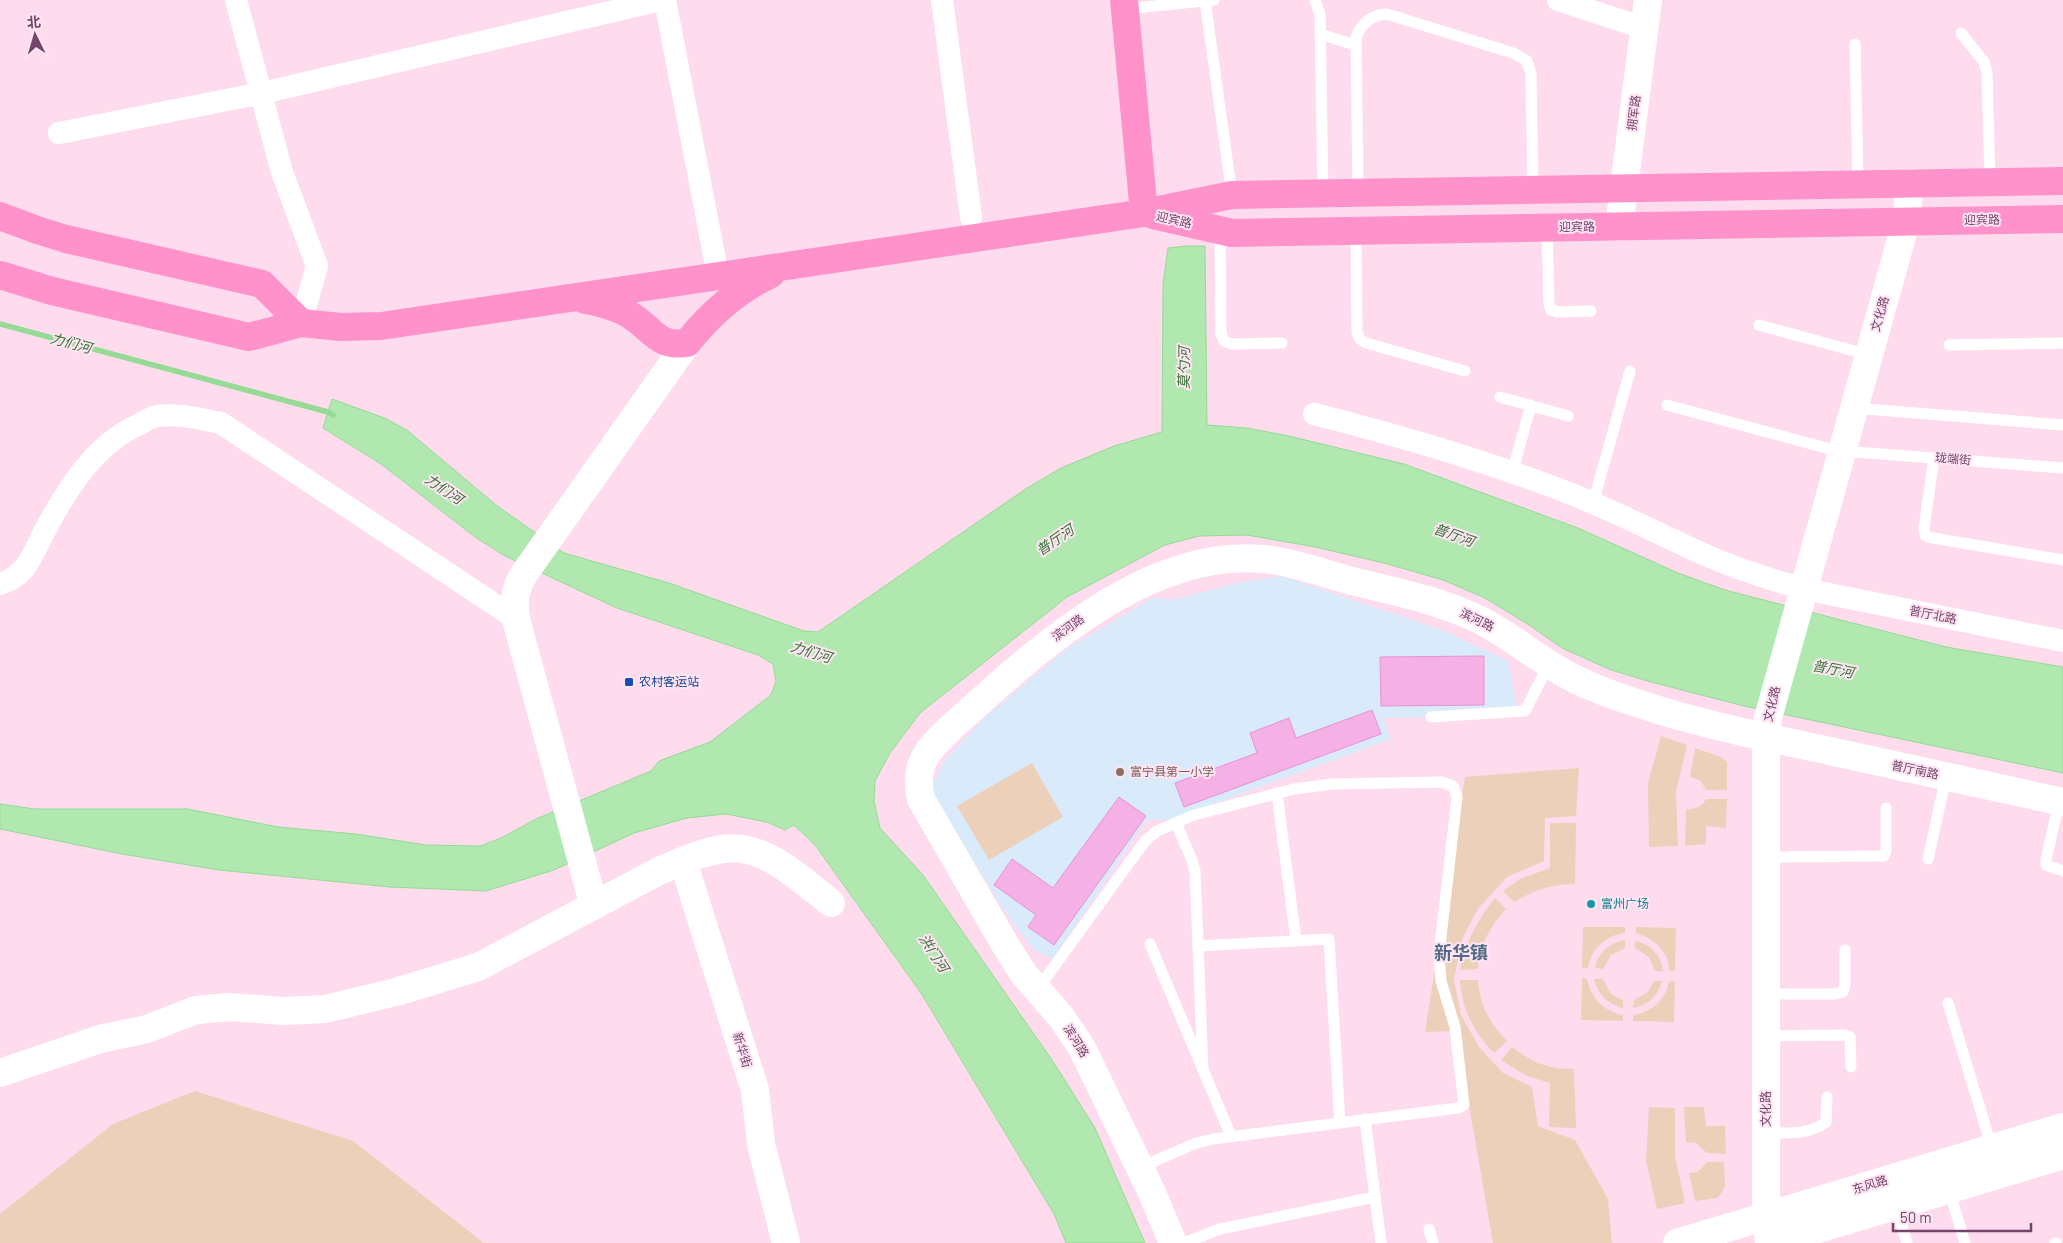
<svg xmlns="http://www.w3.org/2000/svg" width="2063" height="1243" font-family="Barlow,'Noto Sans SC',sans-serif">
	<rect width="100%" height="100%" fill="#fedcee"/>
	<polygon fill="#d9eafa" points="1282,576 1442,630 1508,661 1518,715 1383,718 1391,739 1170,820 1147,820 1053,959 1034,950 1009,918 933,796 934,782 943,762 984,718 1068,648 1152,598 1172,600 1241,582"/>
	<g fill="#ecd0ba">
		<polygon points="1661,736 1687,745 1676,792 1678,846 1649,847 1648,783"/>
		<polygon points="1695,748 1721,757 1727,762 1727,790 1706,790 1701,781 1690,777"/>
		<polygon points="1032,763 1063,817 989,860 957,806"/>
		<polygon points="1579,768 1576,816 1545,818 1544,861 1507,877 1478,909 1462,939 1454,979 1461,1015 1479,1047 1503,1073 1532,1087 1538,1126 1575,1140 1608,1199 1612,1243 1493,1243 1456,1031 1425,1032 1465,777"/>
		<path d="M1706,799H1727L1726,828L1706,826V844L1685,846L1686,809C1694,810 1702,807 1706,799Z"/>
		<path d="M1550,823H1576L1575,884C1550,885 1536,889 1514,902L1503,891L1520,879L1550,868Z"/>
		<path d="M1495,898L1506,909C1491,926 1478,946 1478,969L1460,970C1465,942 1478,920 1495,898Z"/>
		<path d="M1583,927H1625V933C1606,935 1591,949 1588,968H1582Z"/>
		<path d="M1636,927L1676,928L1675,971H1670C1668,951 1655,939 1636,933Z"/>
		<path d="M1625,940V948L1611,955L1603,969L1595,968C1598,953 1609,943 1625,940Z"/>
		<path d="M1635,941C1651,944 1661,955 1663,971H1655L1649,957L1635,948Z"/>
		<path d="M1582,978L1587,979C1591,998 1603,1011 1623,1015V1021L1581,1020Z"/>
		<path d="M1594,979H1603L1611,994L1623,1000V1008C1608,1004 1598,995 1594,979Z"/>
		<path d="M1460,980H1478C1480,1006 1489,1022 1507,1041L1494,1053C1474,1032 1462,1010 1460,980Z"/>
		<path d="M1654,981H1662C1658,996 1649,1005 1633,1008L1634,1000L1648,992Z"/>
		<path d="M1669,981L1675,982L1674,1022L1633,1021V1015C1652,1012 1666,1000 1669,981Z"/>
		<path d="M1512,1047C1534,1063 1547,1069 1574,1069L1576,1128L1549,1127L1550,1083L1527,1076L1501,1060Z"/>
		<polygon points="195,1091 353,1141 484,1243 0,1243 0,1214 113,1124"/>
		<polygon points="1649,1107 1675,1108 1675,1156 1685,1203 1657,1209 1646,1161"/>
		<polygon points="1684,1107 1704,1107 1706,1126 1725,1126 1726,1154 1707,1153 1696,1143 1686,1142"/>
		<path d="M1706,1162H1724L1725,1187L1718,1198L1695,1201L1689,1173C1697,1173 1702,1170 1706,1162Z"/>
	</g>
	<polygon fill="#b0e8b0" stroke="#95da95" points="1186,246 1205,246 1207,425 1247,428 1289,436 1404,464 1578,528 1678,573 1725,590 1946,647 2063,667 2063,773 1744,706 1651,682 1611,670 1562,648 1529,625 1485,598 1443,580 1384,563 1315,547 1247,535 1199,536 1165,545 1067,597 920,713 890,753 875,781 874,801 880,828 923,875 1052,1060 1095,1128 1145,1243 1066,1243 1054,1214 921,993 815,845 794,825 785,830 767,822 726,814 687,818 634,833 554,870 486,891 390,887 219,870 122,854 0,829 0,804 35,809 188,809 278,827 356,834 426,845 481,846 503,837 536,819 651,771 659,761 710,742 771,695 776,681 773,664 758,655 617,608 505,556 475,537 381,464 323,428 332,399 387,419 408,431 496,505 564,553 669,583 804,631 818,632 1024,490 1061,468 1114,446 1162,432 1163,284 1168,248"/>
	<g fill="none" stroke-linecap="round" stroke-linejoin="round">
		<polyline stroke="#95da95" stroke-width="5.5" points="0,324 328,412 333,415"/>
	</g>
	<g fill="#f5b1e5" stroke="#e991d5">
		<polygon points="1484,656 1484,705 1381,706 1380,657"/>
		<polygon points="1372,710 1381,734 1184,807 1175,783 1257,753 1250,733 1289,718 1296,738"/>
		<polygon points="1119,797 1146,816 1054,945 1028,927 1036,915 994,885 1012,859 1053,888"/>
	</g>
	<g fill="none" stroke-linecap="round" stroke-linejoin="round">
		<g stroke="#fff" stroke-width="11">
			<polyline points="1205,0 1232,195"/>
			<polyline points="1315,0 1320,14 1323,194"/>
			<polyline points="1125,9 1214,0"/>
			<polyline points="1961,33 1984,62 1987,72 1990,182"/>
			<polyline points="1320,34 1355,45"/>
			<polyline points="1855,44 1858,184"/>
			<path d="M1358,193L1356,38C1361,23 1371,15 1387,14L1513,53L1527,61L1531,74L1533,190"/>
			<polyline points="1547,228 1549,304 1551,310 1557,312 1591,311"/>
			<polyline points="1220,230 1221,334 1224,341 1231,344 1282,343"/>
			<polyline points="1356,231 1357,332 1360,339 1366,343 1465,371"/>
			<polyline points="1759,325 1869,355"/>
			<polyline points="1949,345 2063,343"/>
			<polyline points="1500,397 1568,416"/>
			<polyline points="1667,405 1841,452"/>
			<polyline points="1854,408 2063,425"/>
			<polyline points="1842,451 2063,468"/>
			<polyline points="1934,458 1924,528 1925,535 1928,537 2063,560"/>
			<polyline points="1512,473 1531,405"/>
			<polyline points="1593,503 1630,371"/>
			<polyline points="1431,717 1525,711 1549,664"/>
			<polyline points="1277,793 1296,941"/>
			<polyline points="2059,802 2046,860 2046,865 2063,871"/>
			<polyline points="1176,823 1192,860 1195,871 1203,1070"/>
			<polyline points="1766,857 1884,856 1886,851 1886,808"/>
			<polyline points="1928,859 1946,777"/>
			<polyline points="1150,944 1231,1136"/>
			<polyline points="1198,946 1329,939 1340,1123"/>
			<polyline points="1037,990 1145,841 1157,831 1194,815 1294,789 1333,784 1441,782 1453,786 1457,797 1439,955 1441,981 1455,1027 1464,1105 1458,1108 1213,1139 1196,1143 1139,1168"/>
			<polyline points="1766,994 1835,994 1843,992 1845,985 1845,950"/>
			<polyline points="1948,1003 1992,1148"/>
			<polyline points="1766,1036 1844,1035 1850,1037 1851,1067"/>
			<polyline points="1365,1119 1381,1243"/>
			<path d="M1766,1133C1786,1133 1810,1135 1826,1122L1827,1097"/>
			<polyline points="1949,1190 1965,1243"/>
			<polyline points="1896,1206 1907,1243"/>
			<polyline points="1429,1229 1433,1243"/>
			<polyline points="1184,1243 1220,1229 1375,1197"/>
			<polyline points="2055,1243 2056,1243"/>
		</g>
		<g stroke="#fff" stroke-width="22">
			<polyline points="236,0 282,172 317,266 301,323"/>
			<polyline points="665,0 715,260"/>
			<polyline points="942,0 971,217"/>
			<polyline points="1558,0 1644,28"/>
			<polyline points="59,133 262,93 661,0"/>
			<path d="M1314,414C1397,435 1480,459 1561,490C1612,509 1660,535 1710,557C1740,570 1772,580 1804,589L2063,641"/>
			<path d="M0,584C26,576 32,556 43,534C65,492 94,444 140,424C145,421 151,417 157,416C179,413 200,419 221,423L512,616"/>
		</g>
		<g stroke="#fff" stroke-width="28">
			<polyline points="1619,227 1648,0"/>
			<polyline points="683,861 755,1090 761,1144 786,1243"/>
			<path d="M594,906L517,623C513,604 514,591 524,574L687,343"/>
			<path d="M0,1073L100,1039L147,1029L196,1010L229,1007L284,1011L325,1009L396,992L478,967L657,872C678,863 700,852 723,849C765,843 800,879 831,903"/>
			<path d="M1173,1243L1152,1193L1082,1048L1061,1017L1023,973L1003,941L921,799C912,762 931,746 956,723C969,711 982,700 995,688C1065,626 1162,550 1262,559C1294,562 1325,574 1356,582C1398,592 1441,601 1480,620C1509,635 1534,656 1562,672C1584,685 1609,694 1634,702C1692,722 1755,735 1816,748C1898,766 1981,784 2063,802"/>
			<polyline points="1677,1243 2063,1127"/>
			<polyline points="1769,1243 1766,1216 1766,737 1768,718 1906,222 1910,183"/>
			<polyline points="1772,1243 2063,1155"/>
		</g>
		<g stroke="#ff92cb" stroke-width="28">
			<polyline points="1124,0 1144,213"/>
			<polyline points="1153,215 1232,233 2063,219"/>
			<polyline points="0,216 37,230 66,239 262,284 301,323"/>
			<polyline points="0,275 52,291 249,337 301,323 341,327 381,326 1144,213 1232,195 2063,181"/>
			<path d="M585,300C602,303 619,307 633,317C654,331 658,347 687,343C710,314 737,290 771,274"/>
		</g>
	</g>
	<rect fill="#1a4fb4" stroke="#ffe4f3" stroke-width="2" x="624" y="677" width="10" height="10" rx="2.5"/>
	<circle fill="#8d6e63" stroke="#ffe4f3" stroke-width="2" cx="1120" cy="772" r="5"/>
	<circle fill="#0f9aa8" stroke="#ffe4f3" stroke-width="2" cx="1591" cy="904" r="5"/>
	<g text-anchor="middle" stroke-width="4" stroke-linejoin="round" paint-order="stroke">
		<g font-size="12" fill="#74446a" stroke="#ffe4f3">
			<text transform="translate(1634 113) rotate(-83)" y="4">拥军路</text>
			<text transform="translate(1174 220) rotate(13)" y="4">迎宾路</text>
			<text transform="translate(1982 220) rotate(-1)" y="4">迎宾路</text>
			<text transform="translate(1577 227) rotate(-1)" y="4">迎宾路</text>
			<text transform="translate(1880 314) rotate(-74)" y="4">文化路</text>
			<text transform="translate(1953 459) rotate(5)" y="4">珑端街</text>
			<text transform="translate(1933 615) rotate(11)" y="4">普厅北路</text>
			<text transform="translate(1477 620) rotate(26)" y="4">滨河路</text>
			<text transform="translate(1068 628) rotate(-36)" y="4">滨河路</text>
			<text transform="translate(1772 704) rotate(-77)" y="4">文化路</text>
			<text transform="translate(1915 770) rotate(12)" y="4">普厅南路</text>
			<text transform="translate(1076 1041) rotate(58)" y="4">滨河路</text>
			<text transform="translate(742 1050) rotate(73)" y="4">新华街</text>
			<text transform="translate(1766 1109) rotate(-90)" y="4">文化路</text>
			<text transform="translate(1870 1185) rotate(-17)" y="4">东风路</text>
		</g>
		<g font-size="12" fill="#164399" stroke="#ffe4f3" text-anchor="start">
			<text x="639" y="686">农村客运站</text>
		</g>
		<g font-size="12" fill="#785e54" stroke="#ffe4f3" text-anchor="start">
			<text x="1130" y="776">富宁县第一小学</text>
		</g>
		<g font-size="12" fill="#0d838f" stroke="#ffe4f3" text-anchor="start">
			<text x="1601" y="908">富州广场</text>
		</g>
		<g font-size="14" font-style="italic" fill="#357435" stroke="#ffe4f3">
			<text transform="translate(71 343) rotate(15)" y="5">力们河</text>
			<text transform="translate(1184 368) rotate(-89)" y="5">莫勺河</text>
			<text transform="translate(444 489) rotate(34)" y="5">力们河</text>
			<text transform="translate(1454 535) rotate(20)" y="5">普厅河</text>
			<text transform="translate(1055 540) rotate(-34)" y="5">普厅河</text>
			<text transform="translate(811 652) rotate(17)" y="5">力们河</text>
			<text transform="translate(1833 669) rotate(11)" y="5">普厅河</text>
			<text transform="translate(934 953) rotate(57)" y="5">洪门河</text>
		</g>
		<g font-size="18" font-weight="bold" fill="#526b84" stroke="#ffe4f3">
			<text x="1461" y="959">新华镇</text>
		</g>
	</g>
	<g transform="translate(35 35) rotate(355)" stroke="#ffe4f3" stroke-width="4" paint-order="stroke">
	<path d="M0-4L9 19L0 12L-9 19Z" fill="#74446a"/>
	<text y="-8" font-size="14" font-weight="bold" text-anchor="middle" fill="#74446a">北</text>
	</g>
	<path d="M1893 1223v8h138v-8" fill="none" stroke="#74446a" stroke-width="2.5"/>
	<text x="1900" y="1223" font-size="15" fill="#74446a" stroke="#ffe4f3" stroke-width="4" paint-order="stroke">50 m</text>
</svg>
